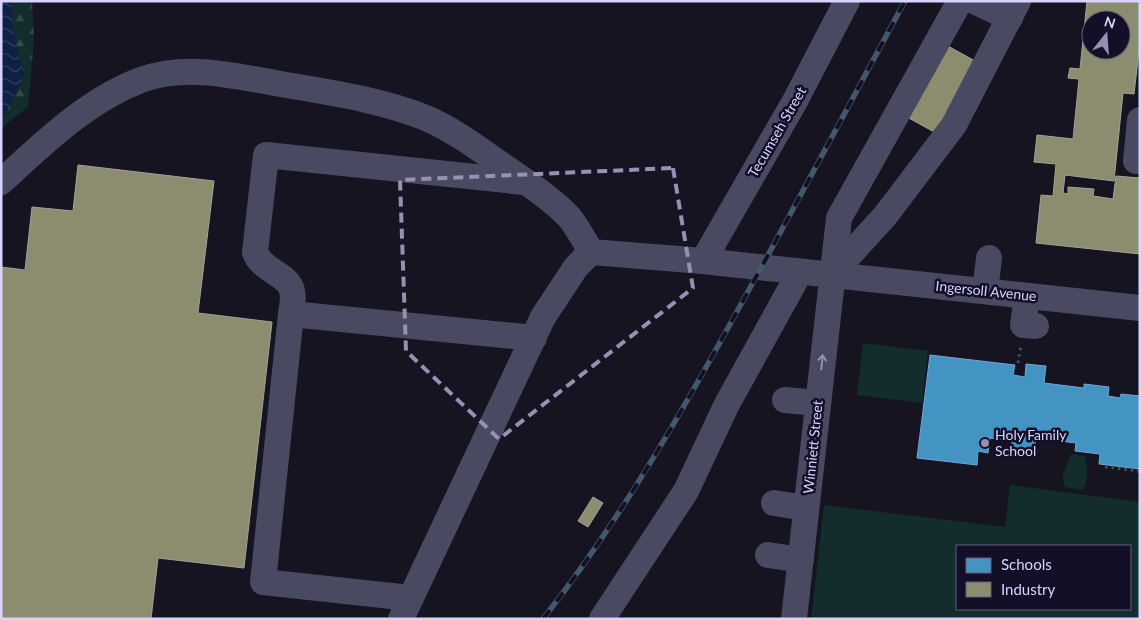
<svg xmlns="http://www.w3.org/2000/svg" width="1141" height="620" font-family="Lato,sans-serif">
	<defs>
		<pattern id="forest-firs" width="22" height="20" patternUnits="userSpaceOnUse" patternTransform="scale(1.25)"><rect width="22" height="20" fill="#132c2d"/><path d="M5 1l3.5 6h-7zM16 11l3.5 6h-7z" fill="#354a4c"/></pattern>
		<pattern id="water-waves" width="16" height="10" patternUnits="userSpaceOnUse" patternTransform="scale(1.25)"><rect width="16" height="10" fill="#0d2144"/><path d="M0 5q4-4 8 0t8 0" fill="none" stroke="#304060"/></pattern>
	</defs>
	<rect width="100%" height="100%" fill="#161421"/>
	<g fill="#132c2d" fill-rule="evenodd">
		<polygon points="863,343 896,347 896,350 896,347 928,351 922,403 857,395"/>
		<path d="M1071,454L1085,456C1088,466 1089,482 1082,490L1065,487L1063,481V475Z"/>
		<path d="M1010,485L1140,502V619H811L824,505L1005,527ZM957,546H1130V609H957Z"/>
	</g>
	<polygon fill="url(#forest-firs)" points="11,1 32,1 34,39 28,107 1,128 1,118 4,116 24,75 12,28"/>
	<polygon fill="url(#water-waves)" points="1,1 11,1 12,28 24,75 4,116 1,118"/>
	<polygon fill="#4393c3" stroke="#70a6d5" points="930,355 1015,365 1013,375 1025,377 1026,364 1046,366 1044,383 1084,388 1084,384 1109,387 1108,396 1120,398 1121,394 1140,396 1140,469 1099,464 1100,454 1075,451 1076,443 1036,438 1034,456 1011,453 1012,441 990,438 988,453 978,451 977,465 917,458"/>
	<g fill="#8c8c6e" stroke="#a3a29a" fill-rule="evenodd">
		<path d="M1087,1H1140V42L1134,94L1123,93L1114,181L1065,175L1063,193L1068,194V187L1094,189L1093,196L1113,199L1116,176L1140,178V254L1036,243L1041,195L1053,196L1056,164L1034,162L1037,135L1073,139L1079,79L1068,78L1070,68L1080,69ZM1091,20H1121V50H1091Z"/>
		<polygon points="946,45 975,61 936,133 907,117"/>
		<polygon points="78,165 214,181 198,313 272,322 244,568 158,558 151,619 1,619 1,267 25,270 32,207 73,211"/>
		<polygon points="593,497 603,503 588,527 578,521"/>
	</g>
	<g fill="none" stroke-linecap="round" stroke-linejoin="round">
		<g stroke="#44505f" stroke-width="3" stroke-dasharray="2.5 4" stroke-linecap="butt">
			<polyline points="1018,363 1021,346"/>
			<polyline points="1105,467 1140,471"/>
		</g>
		<g stroke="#4a4962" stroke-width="26">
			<polyline points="974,1 1010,18"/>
			<polyline points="1136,161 1140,120"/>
			<path d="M1,182C43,144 87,100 141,80C185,64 232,75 275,83C326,92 379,99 426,118C456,131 483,152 509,170C529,184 552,199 569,217C578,228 584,240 591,252"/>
			<polyline points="703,261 795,101 847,1"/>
			<polyline points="832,274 885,216 954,125 1018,1"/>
			<polyline points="985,291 989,258"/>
			<polyline points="1027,296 1023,325 1036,326"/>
			<path d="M291,314C292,307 294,298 292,291C289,274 261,271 255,252L266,155L524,182"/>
			<polyline points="785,400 818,403"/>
			<polyline points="774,503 806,508"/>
			<polyline points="768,555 801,560"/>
			<polyline points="410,598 263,582 291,314 534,338"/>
			<polyline points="401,619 543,317 576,267 591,252 703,261 1140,308"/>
			<polyline points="602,619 686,491 727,404 800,272"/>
			<polyline points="794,619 839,218 960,1"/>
		</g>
		<g stroke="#43596b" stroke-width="5.5">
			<path id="rail" d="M543,619C619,522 681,414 740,306C796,205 850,103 905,1"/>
		</g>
		<use href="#rail" stroke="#130f26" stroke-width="4" stroke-dasharray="11" stroke-linecap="butt"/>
	</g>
	<defs><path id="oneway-shaft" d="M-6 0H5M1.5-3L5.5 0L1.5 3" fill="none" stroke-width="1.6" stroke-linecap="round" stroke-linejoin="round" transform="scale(1.25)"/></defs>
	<use stroke="#928eb0" href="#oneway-shaft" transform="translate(822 362) rotate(-84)"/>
	<path fill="none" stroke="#9591b1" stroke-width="4" stroke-dasharray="10 6" stroke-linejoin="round" d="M673,168L693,288L499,439L406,351L400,180Z"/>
	<circle fill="#9591b1" stroke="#130f26" stroke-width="2" cx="985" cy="443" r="5"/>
	<g text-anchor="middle" stroke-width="5" stroke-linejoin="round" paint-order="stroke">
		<g font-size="14" fill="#d9d4ff" stroke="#130f26">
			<text transform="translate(777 132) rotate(-60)" y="5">Tecumseh Street</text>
			<text transform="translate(986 291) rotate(6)" y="5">Ingersoll Avenue</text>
			<text transform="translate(813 447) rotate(-84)" y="5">Winniett Street</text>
		</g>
		<g font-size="14" fill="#d9d4ff" stroke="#130f26" text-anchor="start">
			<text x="995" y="440">Holy Family<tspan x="995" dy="16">School</tspan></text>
		</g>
	</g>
	<rect width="1141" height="620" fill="none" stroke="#d9d4ff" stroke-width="5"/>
	<rect x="956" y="545" width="175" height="65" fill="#130f26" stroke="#625e7d"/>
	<rect x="966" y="558" width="25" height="15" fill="#4393c3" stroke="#625e7d"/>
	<text x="1001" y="570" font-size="15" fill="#d9d4ff">Schools</text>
	<rect x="966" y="582" width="25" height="15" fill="#8c8c6e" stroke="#625e7d"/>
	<text x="1001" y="595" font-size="15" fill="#d9d4ff">Industry</text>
	<g transform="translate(1106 35) rotate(17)"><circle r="24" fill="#130f26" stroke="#625e7d"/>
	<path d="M0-4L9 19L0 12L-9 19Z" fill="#9591b1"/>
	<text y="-8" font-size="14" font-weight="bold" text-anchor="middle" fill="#d9d4ff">N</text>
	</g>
</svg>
